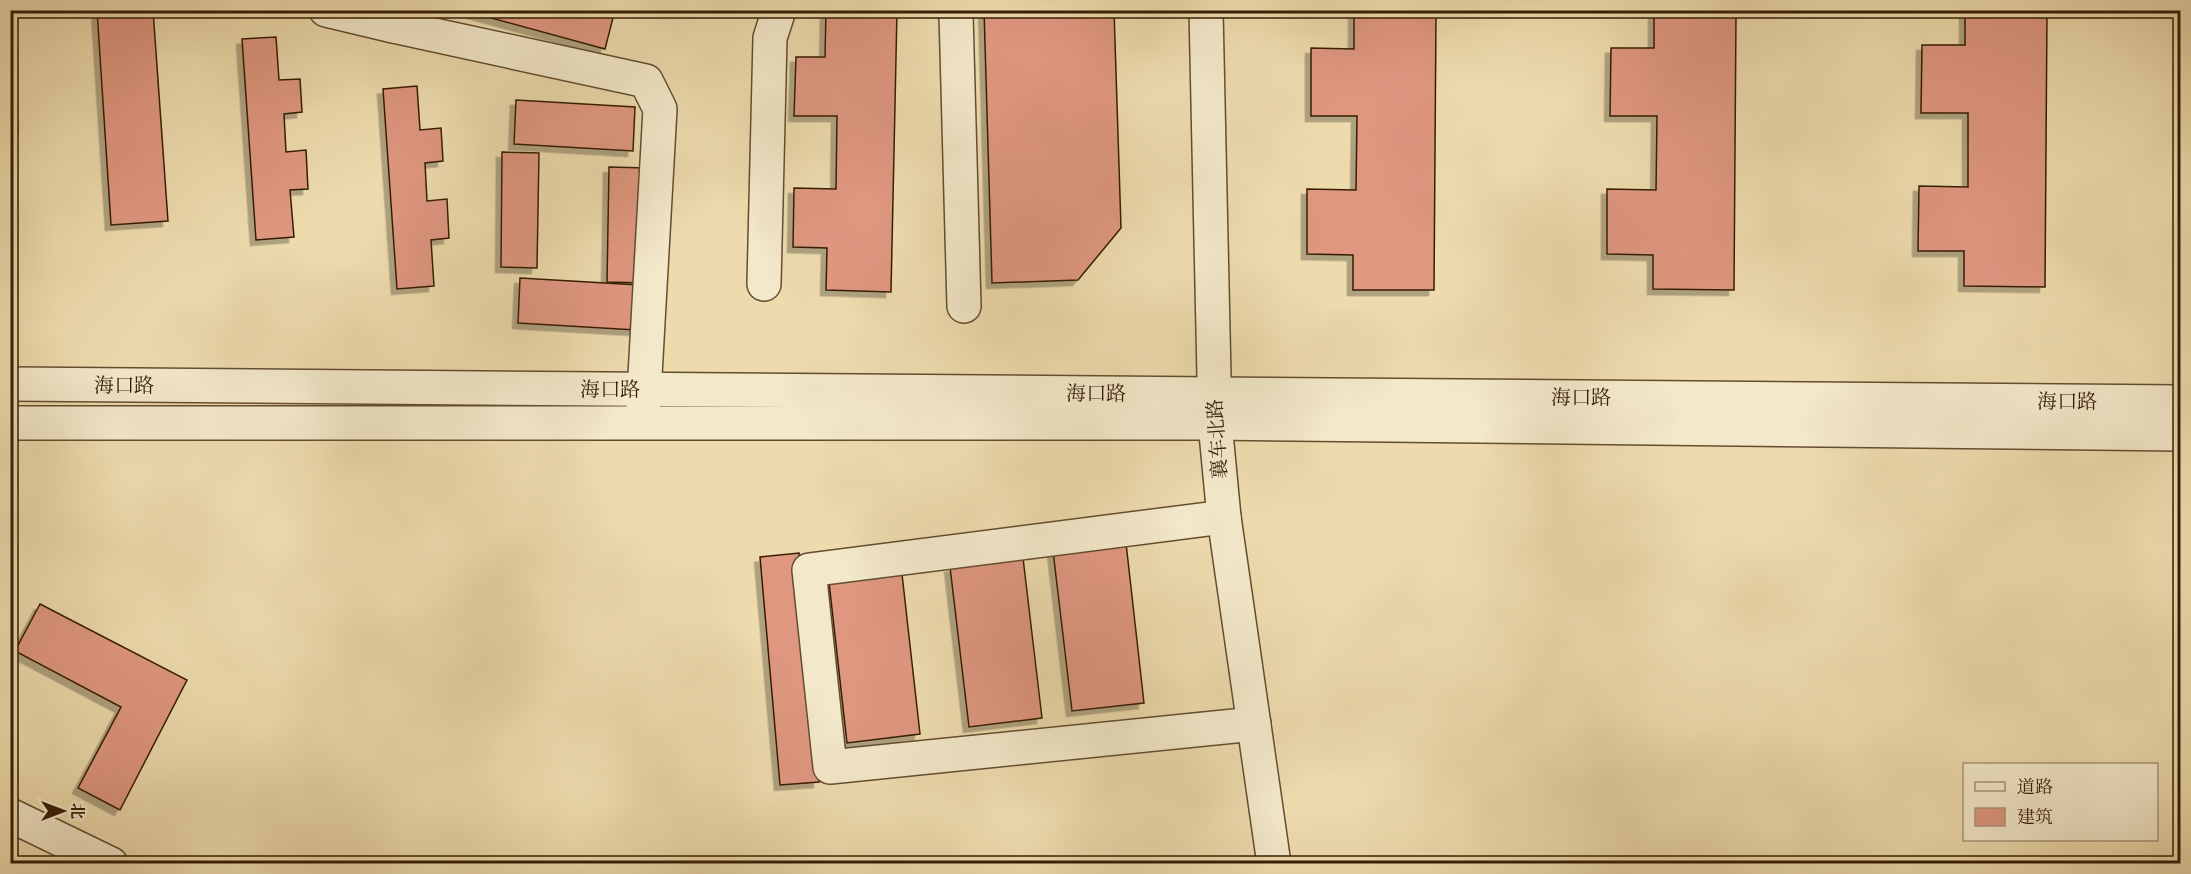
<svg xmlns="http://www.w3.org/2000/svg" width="2191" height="874" font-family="'Gentium Book Plus','Noto Serif SC',serif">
	<defs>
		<filter id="shadow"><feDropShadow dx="-5.5" dy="5.5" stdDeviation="0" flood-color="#0004"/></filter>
	</defs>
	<rect width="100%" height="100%" fill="#eddbad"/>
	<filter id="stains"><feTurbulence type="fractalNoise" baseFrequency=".00333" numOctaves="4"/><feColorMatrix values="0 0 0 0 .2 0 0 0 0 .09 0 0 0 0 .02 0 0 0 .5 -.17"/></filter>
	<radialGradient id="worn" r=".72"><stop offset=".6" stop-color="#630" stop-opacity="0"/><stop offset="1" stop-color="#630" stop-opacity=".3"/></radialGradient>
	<g fill="#df9780" stroke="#351e05" stroke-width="1.5" filter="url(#shadow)">
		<polygon points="97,10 153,10 168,221 111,225"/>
		<polygon points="462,10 615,10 605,49"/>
		<polygon points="826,10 897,11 891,292 826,290 827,248 793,247 794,188 836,189 837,116 794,116 796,57 825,57"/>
		<polygon points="984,10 1114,10 1121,228 1078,280 992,283"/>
		<polygon points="1965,10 2047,11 2045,287 1964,286 1964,251 1918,251 1919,186 1968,187 1968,113 1921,113 1922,45 1965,45"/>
		<polygon points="1354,13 1436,13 1434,290 1353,290 1353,255 1307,254 1307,189 1356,190 1357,116 1311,116 1311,48 1354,49"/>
		<polygon points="1654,13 1736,13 1734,290 1653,289 1653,255 1607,254 1607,189 1656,190 1657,116 1610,116 1611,48 1654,48"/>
		<polygon points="276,37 279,80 300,79 302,112 284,114 286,152 306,150 308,189 290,190 294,237 256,240 242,39"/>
		<polygon points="417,86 420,130 441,128 443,161 425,163 427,201 447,199 449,238 431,240 434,286 397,289 383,89"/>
		<polygon points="10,93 16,93 18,132 10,132"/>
		<polygon points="516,100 635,107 633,151 514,144"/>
		<polygon points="502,152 539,153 537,268 501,267"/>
		<polygon points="609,167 646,168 644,283 607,282"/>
		<polygon points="520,278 639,285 636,330 518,323"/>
		<polygon points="1126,543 1144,703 1072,711 1053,551"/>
		<polygon points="799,553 819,782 780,785 760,557"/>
		<polygon points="1023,558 1042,718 969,727 950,567"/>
		<polygon points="902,574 920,734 847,743 829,582"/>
		<polygon points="40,604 187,680 120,810 78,788 121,707 15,651"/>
	</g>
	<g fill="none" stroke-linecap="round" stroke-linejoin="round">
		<g stroke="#634d2f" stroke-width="36">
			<g id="minor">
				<polyline points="326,10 393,26"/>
				<polyline points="392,10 393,26 646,81 660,109 643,411"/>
				<polyline points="953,10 956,14 964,306"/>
				<polyline points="1206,10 1215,423 1224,517 1274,864"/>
				<polyline points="764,284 770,38 779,10"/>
				<polyline points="10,384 2180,402"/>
				<polyline points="10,423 1215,423 2180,434"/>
				<polyline points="1224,517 809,570 830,767 1254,724"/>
				<polyline points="10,815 111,864"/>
			</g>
		</g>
		<use href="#minor" stroke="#f3e8ca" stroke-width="33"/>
	</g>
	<g text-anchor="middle" stroke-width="5" stroke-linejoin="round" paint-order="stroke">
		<g font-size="20" fill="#351e05" stroke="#f3e8ca">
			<text x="124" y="392">海口路</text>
			<text x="610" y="396">海口路</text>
			<text x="1096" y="400">海口路</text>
			<text x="1581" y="404">海口路</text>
			<text x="2067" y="408">海口路</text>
			<text transform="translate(1217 439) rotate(-94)" y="7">襄车北路</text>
		</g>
	</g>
	<rect width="2191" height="874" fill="none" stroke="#eddbad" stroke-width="36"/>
	<rect x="12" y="12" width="2167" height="850" fill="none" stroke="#351e05" stroke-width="3"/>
	<rect x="18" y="18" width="2155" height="838" fill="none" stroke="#351e05" stroke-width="1.5"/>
	<rect x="1963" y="763" width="195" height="78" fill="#f3e8ca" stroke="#a7977b" stroke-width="1.5"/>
	<rect x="1975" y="782" width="30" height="9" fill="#f3e8ca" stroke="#a7977b" stroke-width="1.5"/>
	<text x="2017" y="793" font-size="18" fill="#351e05">道路</text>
	<rect x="1975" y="808" width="30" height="18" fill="#df9780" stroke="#a7977b" stroke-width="1.5"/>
	<text x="2017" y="823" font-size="18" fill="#351e05">建筑</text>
	<g transform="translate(63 811) rotate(90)" stroke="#f3e8ca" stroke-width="4.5" paint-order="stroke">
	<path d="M0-4.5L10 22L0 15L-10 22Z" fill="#351e05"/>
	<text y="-9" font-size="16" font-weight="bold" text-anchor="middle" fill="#351e05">北</text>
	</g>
	<rect width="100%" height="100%" filter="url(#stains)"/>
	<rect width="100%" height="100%" fill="url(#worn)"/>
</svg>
